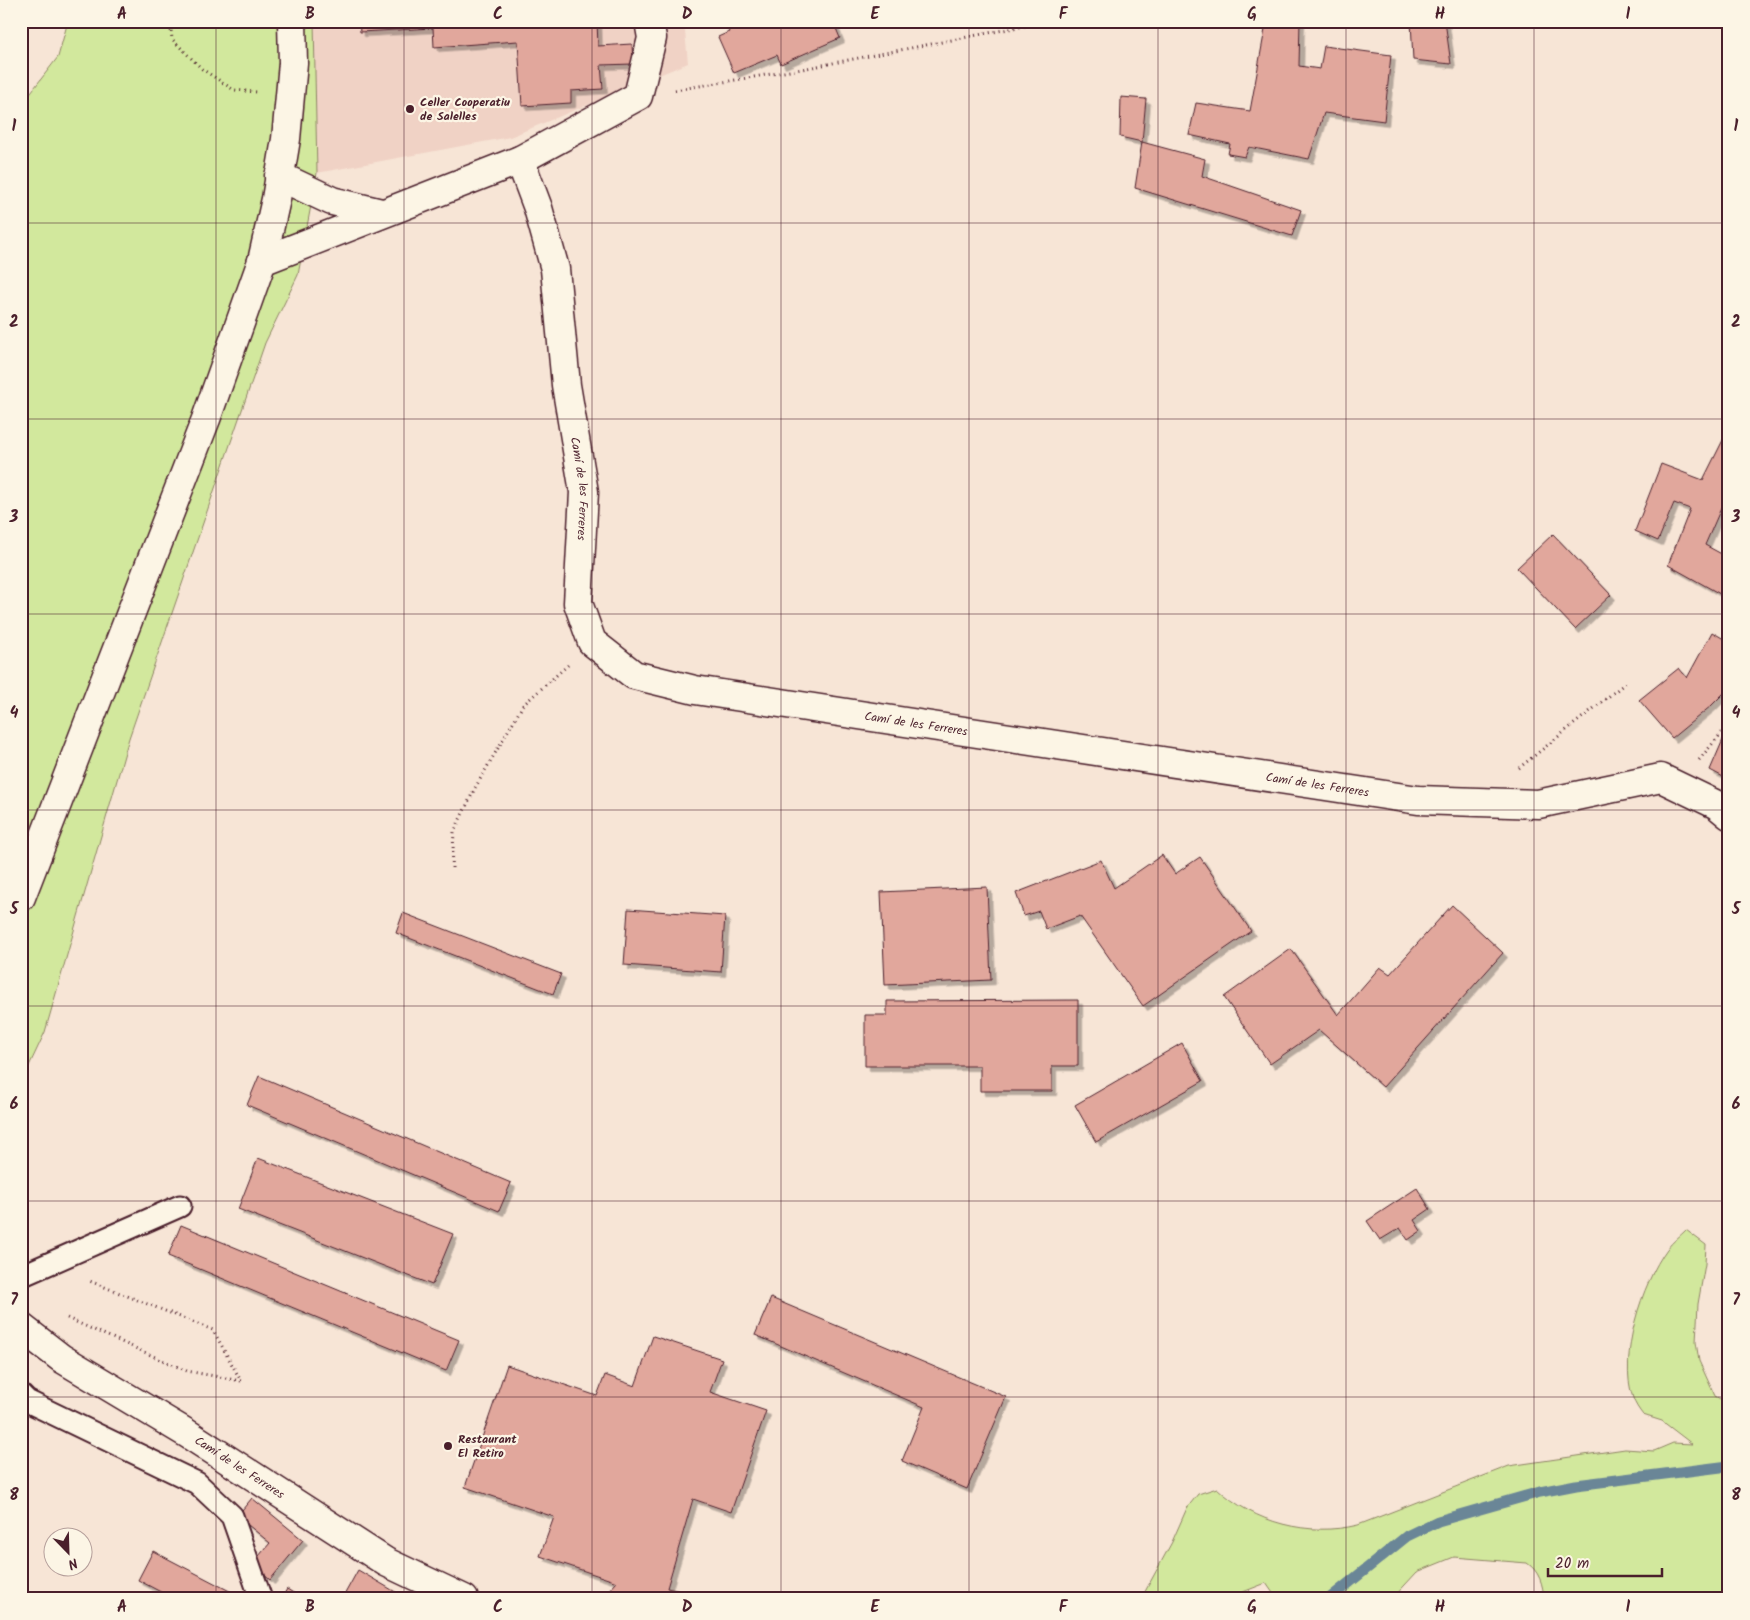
<svg xmlns="http://www.w3.org/2000/svg" width="1750" height="1620" font-family="Kalam,sans-serif">
	<defs>
		<filter id="shadow"><feDropShadow dx="4.5" dy="4.5" stdDeviation="0" flood-color="#0004"/></filter>
	</defs>
	<rect width="100%" height="100%" fill="#f7e5d6"/>
	<filter id="ink" filterUnits="userSpaceOnUse"><feTurbulence type="fractalNoise" baseFrequency=".02" numOctaves="2"/><feDisplacementMap in="SourceGraphic" scale="10" xChannelSelector="R" yChannelSelector="G"/><feConvolveMatrix kernelMatrix="1 2 1 2 8 2 1 2 1" color-interpolation-filters="sRGB"/></filter>
	<g filter="url(#ink)">
		<polygon fill="#f0d2c5" points="314,21 684,21 688,63 510,137 317,173"/>
		<g fill="#d2e89d" stroke="#8e8464">
			<path d="M68,21H314L317,173L298,275L265,343L129,738L45,1032L21,1083V467C24,439 28,413 21,385V105L58,57Z"/>
			<path d="M1686,1230L1706,1245L1705,1264L1698,1304L1696,1342L1699,1361L1715,1396L1729,1404V1599H1544C1543,1584 1539,1571 1527,1563L1454,1557L1417,1572L1392,1599H1277L1266,1583L1225,1599H1141L1172,1542L1187,1508L1198,1494L1217,1488C1254,1523 1309,1537 1358,1525L1509,1466L1625,1449L1654,1451L1673,1443L1692,1444L1662,1421L1643,1415C1639,1410 1635,1404 1633,1398C1618,1358 1642,1283 1667,1249C1672,1242 1680,1236 1686,1230Z"/>
		</g>
		<g fill="none" stroke-linecap="round" stroke-linejoin="round">
			<polyline stroke="#6a8697" stroke-width="11" points="1329,1599 1407,1536 1438,1521 1540,1492 1576,1485 1729,1466"/>
		</g>
		<g fill="#e1a79c" stroke="#4a1f2b" filter="url(#shadow)">
			<polygon points="359,21 597,21 598,46 632,44 633,64 601,65 603,89 571,91 571,103 522,106 518,41 434,47 433,28 360,32"/>
			<polygon points="725,21 833,21 840,38 781,64 777,55 734,73 718,37 729,32"/>
			<polygon points="1288,21 1300,21 1299,66 1320,69 1324,46 1391,55 1384,121 1324,113 1309,159 1249,147 1245,157 1228,154 1230,144 1189,135 1196,103 1250,111 1266,24"/>
			<polygon points="1411,21 1445,21 1451,64 1413,60"/>
			<polygon points="1121,97 1146,99 1142,142 1120,137"/>
			<polygon points="1142,142 1205,159 1202,176 1301,210 1292,236 1135,188"/>
			<polygon points="1729,428 1729,490 1705,545 1729,558 1729,599 1668,565 1690,509 1674,503 1658,541 1635,531 1661,464 1703,480"/>
			<polygon points="1553,534 1611,595 1575,629 1517,568"/>
			<polygon points="1712,632 1729,642 1729,688 1711,706 1672,738 1639,700 1679,668 1687,678"/>
			<polygon points="1725,735 1729,737 1729,780 1710,770"/>
			<polygon points="1162,855 1175,874 1200,857 1251,931 1143,1006 1080,916 1046,929 1039,911 1024,916 1016,893 1101,860 1114,888"/>
			<polygon points="987,887 991,980 885,985 881,892"/>
			<polygon points="1452,905 1503,953 1383,1087 1319,1030 1270,1064 1224,997 1291,949 1338,1015 1380,967 1390,974"/>
			<polygon points="628,909 725,916 721,972 624,965"/>
			<polygon points="403,913 561,974 553,994 396,933"/>
			<polygon points="1078,1000 1078,1066 1052,1066 1052,1091 980,1091 980,1066 865,1066 865,1015 887,1015 887,1001"/>
			<polygon points="1182,1043 1203,1081 1096,1142 1075,1105"/>
			<polygon points="259,1076 511,1183 499,1211 247,1105"/>
			<polygon points="258,1158 453,1234 432,1285 238,1209"/>
			<polygon points="1417,1188 1430,1209 1414,1220 1421,1231 1408,1240 1400,1228 1380,1240 1367,1221"/>
			<polygon points="181,1225 459,1340 446,1371 168,1256"/>
			<polygon points="771,1298 1006,1397 967,1489 902,1461 924,1407 755,1335"/>
			<polygon points="653,1336 722,1359 710,1392 766,1411 731,1512 693,1499 667,1588 685,1592 684,1599 623,1599 606,1594 617,1582 540,1556 554,1517 465,1487 507,1365 597,1396 605,1375 635,1386"/>
			<polygon points="252,1498 303,1540 270,1580 252,1564 270,1543 237,1516"/>
			<polygon points="153,1551 245,1599 174,1599 138,1580"/>
			<polygon points="358,1570 404,1597 403,1599 342,1599"/>
			<polygon points="287,1589 303,1599 281,1599"/>
		</g>
		<g fill="none" stroke-linecap="round" stroke-linejoin="round">
			<g stroke="#4a1f2b" stroke-width="25">
				<g id="service">
					<polyline points="21,1276 180,1206"/>
					<polyline points="21,1395 27,1401 197,1483 232,1516 261,1599"/>
				</g>
			</g>
			<g stroke="#4a1f2b" stroke-width="31">
				<g id="minor">
					<path id="s1" d="M520,160L538,208L555,269L566,385L584,492L578,603L592,642L634,675L695,690L1418,800L1538,804L1661,778L1717,805L1729,815"/>
					<polyline points="279,176 332,201 382,213"/>
					<polyline points="262,261 520,160 638,96 652,38 649,21"/>
					<path id="s2" d="M21,1327L61,1358L188,1434L386,1562L464,1599"/>
				</g>
			</g>
			<g stroke="#4a1f2b" stroke-width="31">
				<polyline id="tertiary" points="21,897 206,419 262,261 276,199 286,139 293,63 292,21"/>
			</g>
			<g stroke="#4a1f2b" stroke-width="3" stroke-dasharray="1 4" stroke-linecap="butt">
				<polyline points="170,21 172,39 202,69 234,90 257,92"/>
				<polyline points="675,90 802,69 1050,21"/>
				<polyline points="1699,760 1729,724"/>
				<polyline points="1519,768 1628,681"/>
				<polyline points="452,868 454,832 475,788 523,705 568,665"/>
				<polyline points="67,1318 187,1371 241,1381 213,1330 87,1280"/>
			</g>
			<use href="#service" stroke="#fcf5e5" stroke-width="21"/>
			<use href="#minor" stroke="#fcf5e5" stroke-width="28"/>
			<use href="#tertiary" stroke="#fcf5e5" stroke-width="28"/>
		</g>
	</g>
	<path fill="none" stroke="#4a1f2b" stroke-width="1" stroke-opacity="0.55" d="M216,21V1599M404,21V1599M592,21V1599M781,21V1599M969,21V1599M1158,21V1599M1346,21V1599M1534,21V1599M21,223H1729M21,419H1729M21,614H1729M21,810H1729M21,1006H1729M21,1201H1729M21,1397H1729"/>
	<g fill="#4a1f2b" stroke="#fcf5e5" stroke-width="2">
		<circle cx="410" cy="109" r="5"/>
		<circle cx="448" cy="1446" r="5"/>
	</g>
	<g text-anchor="middle" stroke-width="4.5" stroke-linejoin="round" paint-order="stroke">
		<g font-size="12" font-weight="bold" fill="#4a1f2b" stroke="#fcf5e5" text-anchor="start">
			<text x="420" y="106">Celler Cooperatiu<tspan x="420" dy="14">de Salelles</tspan></text>
			<text x="458" y="1443">Restaurant<tspan x="458" dy="14">El Retiro</tspan></text>
		</g>
		<g font-size="12" fill="#4a1f2b" stroke="#fcf5e5">
			<text dy="4" stroke="none"><textPath href="#s1" startOffset="336">Camí de les Ferreres</textPath></text>
			<text dy="4" stroke="none"><textPath href="#s1" startOffset="832">Camí de les Ferreres</textPath></text>
			<text dy="4" stroke="none"><textPath href="#s1" startOffset="1238">Camí de les Ferreres</textPath></text>
			<text dy="4" stroke="none"><textPath href="#s2" startOffset="260">Camí de les Ferreres</textPath></text>
		</g>
	</g>
	<rect width="1750" height="1620" fill="none" stroke="#fcf5e5" stroke-width="55"/>
	<g transform="translate(68 1552) rotate(157)"><circle r="24" fill="#fcf5e5" stroke="#b59f9b"/>
	<path d="M0-4L9 19L0 12L-9 19Z" fill="#4a1f2b"/>
	<text y="-8" font-size="14" font-weight="bold" text-anchor="middle" fill="#4a1f2b">N</text>
	</g>
	<path d="M1548 1568v8h114v-8" fill="none" stroke="#4a1f2b" stroke-width="2.5"/>
	<text x="1555" y="1568" font-size="15" fill="#4a1f2b" stroke="#fcf5e5" stroke-width="4" paint-order="stroke">20 m</text>
	<rect x="28" y="28" width="1694" height="1564" fill="none" stroke="#4a1f2b" stroke-width="2"/>
	<g font-size="16" text-anchor="middle" font-weight="bold" fill="#4a1f2b">
		<text x="122" y="19">A</text>
		<text x="310" y="19">B</text>
		<text x="498" y="19">C</text>
		<text x="687" y="19">D</text>
		<text x="875" y="19">E</text>
		<text x="1063" y="19">F</text>
		<text x="1252" y="19">G</text>
		<text x="1440" y="19">H</text>
		<text x="1628" y="19">I</text>
		<text x="14" y="131">1</text>
		<text x="1736" y="131">1</text>
		<text x="14" y="327">2</text>
		<text x="1736" y="327">2</text>
		<text x="14" y="522">3</text>
		<text x="1736" y="522">3</text>
		<text x="14" y="718">4</text>
		<text x="1736" y="718">4</text>
		<text x="14" y="914">5</text>
		<text x="1736" y="914">5</text>
		<text x="14" y="1109">6</text>
		<text x="1736" y="1109">6</text>
		<text x="14" y="1305">7</text>
		<text x="1736" y="1305">7</text>
		<text x="14" y="1500">8</text>
		<text x="1736" y="1500">8</text>
		<text x="122" y="1612">A</text>
		<text x="310" y="1612">B</text>
		<text x="498" y="1612">C</text>
		<text x="687" y="1612">D</text>
		<text x="875" y="1612">E</text>
		<text x="1063" y="1612">F</text>
		<text x="1252" y="1612">G</text>
		<text x="1440" y="1612">H</text>
		<text x="1628" y="1612">I</text>
	</g>
</svg>
